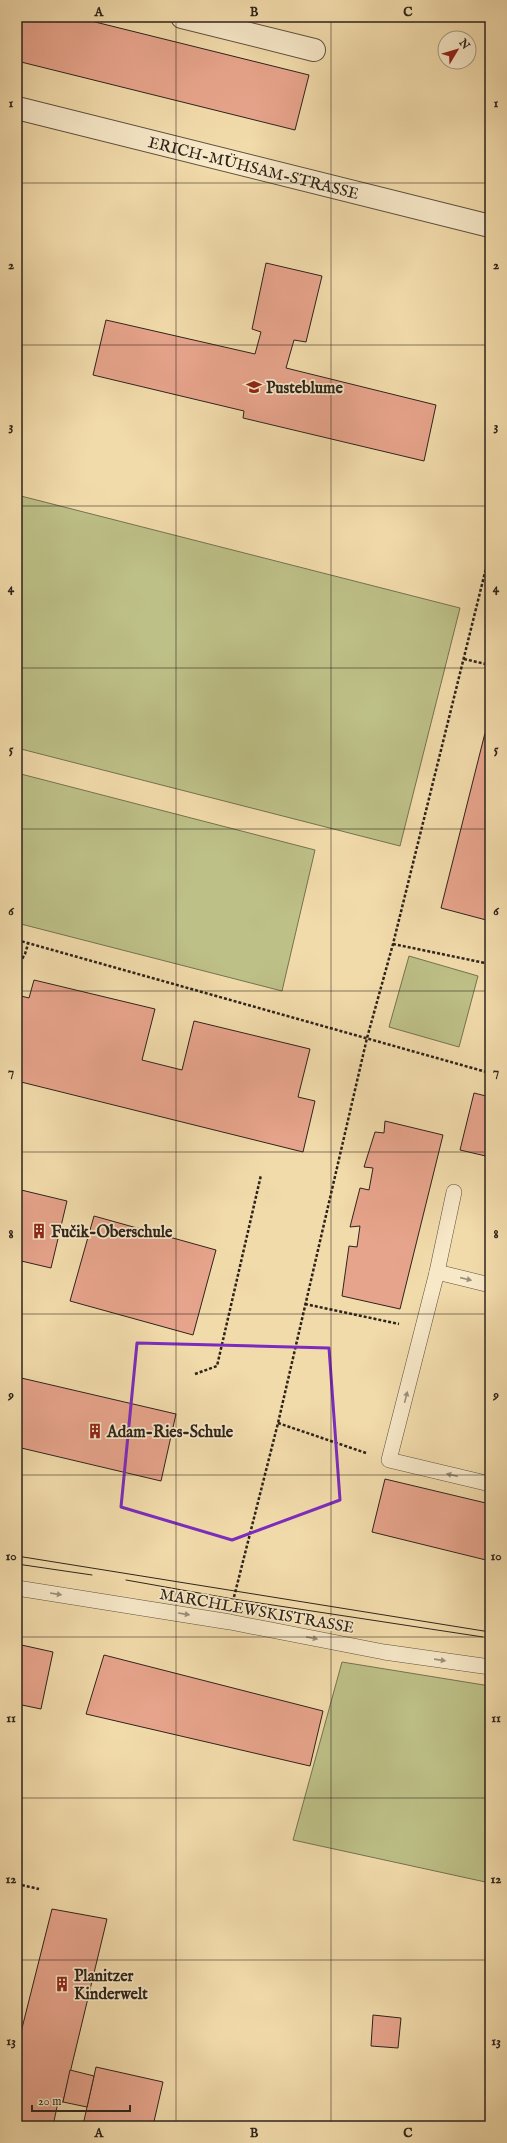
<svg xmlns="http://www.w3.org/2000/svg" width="507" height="2143" font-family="'IM FELL English',serif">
	<rect width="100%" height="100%" fill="#f2dbab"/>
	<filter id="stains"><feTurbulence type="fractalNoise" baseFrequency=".005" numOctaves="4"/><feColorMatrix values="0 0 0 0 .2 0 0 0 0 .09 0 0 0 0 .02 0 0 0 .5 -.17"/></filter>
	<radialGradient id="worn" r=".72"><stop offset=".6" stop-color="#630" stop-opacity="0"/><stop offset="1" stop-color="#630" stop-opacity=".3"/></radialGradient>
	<g fill="#bdc087" stroke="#757251">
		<polygon points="17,495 460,608 400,846 17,748"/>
		<polygon points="17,773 315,850 282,991 17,923"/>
		<polygon points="409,956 478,976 459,1047 389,1027"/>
		<polygon points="342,1662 490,1686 490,1883 293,1840"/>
	</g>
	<g fill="#e7a48c" stroke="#2d231b">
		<polygon points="17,17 75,17 309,75 295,130 17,61"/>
		<polygon points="266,263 322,276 306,342 294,340 286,368 436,405 424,461 243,418 244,411 93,375 106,320 255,354 261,332 252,329"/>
		<polygon points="485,733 490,734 490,921 441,908"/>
		<polygon points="34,980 155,1009 142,1060 182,1070 194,1021 310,1049 298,1097 315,1101 303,1152 17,1081 17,995 29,998"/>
		<polygon points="474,1093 490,1097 490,1157 460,1150"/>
		<polygon points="385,1121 443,1135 400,1309 342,1296 349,1246 357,1247 360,1226 350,1227 360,1188 369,1190 373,1168 364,1167 375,1132 384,1133"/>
		<polygon points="17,1189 67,1201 51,1268 17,1260"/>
		<polygon points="94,1216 216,1250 193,1335 70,1301"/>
		<polygon points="17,1377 176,1414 161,1481 17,1447"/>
		<polygon points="385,1479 490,1504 490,1561 372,1532"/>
		<polygon points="17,1644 53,1652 41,1709 17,1704"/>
		<polygon points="104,1655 323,1711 310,1766 86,1714"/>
		<polygon points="52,1909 107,1919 63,2102 58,2102 53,2126 17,2126 17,2048"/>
		<polygon points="373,2015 401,2018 398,2048 371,2046"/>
		<polygon points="96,2067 163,2082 153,2126 83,2125"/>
		<polygon points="70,2070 94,2076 87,2107 63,2102"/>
	</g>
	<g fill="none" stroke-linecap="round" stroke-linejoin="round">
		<g stroke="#5e513f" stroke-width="16">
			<g id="lane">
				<polyline points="437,1272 454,1192"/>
				<polyline points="490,1285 437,1272 389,1460 490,1484"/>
				<polyline points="17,1588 230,1622 384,1652 490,1667"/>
			</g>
		</g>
		<g stroke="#5e513f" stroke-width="24">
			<g id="street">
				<polyline points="182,17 314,50"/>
				<path id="s1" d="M17,108L490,226"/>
			</g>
		</g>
		<g stroke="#2d231b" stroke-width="2.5" stroke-dasharray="3 2" stroke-linecap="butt">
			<polyline points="464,659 490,665"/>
			<polyline points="17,940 490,1073"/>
			<polyline points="393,944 490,964"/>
			<polyline points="17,967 25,954 28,944"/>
			<polyline points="305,1304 399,1324"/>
			<polyline points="195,1374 217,1366 261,1175"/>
			<polyline points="278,1423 366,1453"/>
			<polyline points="234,1597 278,1423 367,1038 393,944 490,552"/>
			<polyline points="17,1884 39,1889"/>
		</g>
		<use href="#lane" stroke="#f7e8c8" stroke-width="15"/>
		<use href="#street" stroke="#f7e8c8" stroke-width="22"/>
		<g stroke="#2d231b" stroke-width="1">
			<polyline points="17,1556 490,1632"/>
			<polyline points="17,1564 92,1575"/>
			<polyline points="126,1580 233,1599 483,1637"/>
		</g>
	</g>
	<defs><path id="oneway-solid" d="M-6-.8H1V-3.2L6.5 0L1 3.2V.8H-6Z"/></defs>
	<g fill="#9c8f7a">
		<use href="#oneway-solid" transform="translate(466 1279) rotate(13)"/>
		<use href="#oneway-solid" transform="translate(406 1397) rotate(-76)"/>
		<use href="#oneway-solid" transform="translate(452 1475) rotate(-167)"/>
		<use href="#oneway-solid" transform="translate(56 1594) rotate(9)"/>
		<use href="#oneway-solid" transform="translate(184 1614) rotate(9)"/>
		<use href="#oneway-solid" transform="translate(312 1638) rotate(11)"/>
		<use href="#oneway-solid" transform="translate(440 1660) rotate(8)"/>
	</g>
	<path fill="none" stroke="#7b2cbf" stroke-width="3" stroke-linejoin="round" d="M137,1343L329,1348L340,1500L232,1540L121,1507Z"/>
	<path fill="none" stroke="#2d231b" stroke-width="1" stroke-opacity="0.55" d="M176,17V2126M331,17V2126M17,183H490M17,345H490M17,506H490M17,668H490M17,829H490M17,991H490M17,1152H490M17,1314H490M17,1475H490M17,1637H490M17,1798H490M17,1960H490"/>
	<defs>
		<g id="school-bare" transform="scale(1.2)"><path d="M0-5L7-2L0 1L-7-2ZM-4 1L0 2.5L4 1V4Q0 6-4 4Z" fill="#8f2418" stroke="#f7e8c8" stroke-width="2.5" paint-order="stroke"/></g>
		<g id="building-bare" transform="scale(1.2)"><path d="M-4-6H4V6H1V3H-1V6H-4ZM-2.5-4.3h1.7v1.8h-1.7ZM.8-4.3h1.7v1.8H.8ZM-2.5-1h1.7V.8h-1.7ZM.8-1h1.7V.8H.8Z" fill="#8f2418" stroke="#f7e8c8" stroke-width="2.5" paint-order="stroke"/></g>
	</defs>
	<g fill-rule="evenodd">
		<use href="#school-bare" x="254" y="387"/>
		<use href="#building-bare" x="39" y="1231"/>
		<use href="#building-bare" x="95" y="1431"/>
		<use href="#building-bare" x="62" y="1984"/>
	</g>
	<g text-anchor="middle" stroke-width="3.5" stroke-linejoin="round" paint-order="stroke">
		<g font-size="16" fill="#2d231b" stroke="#f7e8c8">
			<text dy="6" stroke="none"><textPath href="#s1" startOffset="244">ERICH-MÜHSAM-STRASSE</textPath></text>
			<text transform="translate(257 1610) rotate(10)" y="6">MARCHLEWSKISTRASSE</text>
		</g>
		<g font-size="16" font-weight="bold" fill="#2d231b" stroke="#f7e8c8" text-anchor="start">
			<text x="266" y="393">Pusteblume</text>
			<text x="51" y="1237">Fučik-Oberschule</text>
			<text x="107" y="1437">Adam-Ries-Schule</text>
			<text x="74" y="1981">Planitzer<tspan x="74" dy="18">Kinderwelt</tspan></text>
		</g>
	</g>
	<rect width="507" height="2143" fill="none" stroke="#f2dbab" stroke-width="44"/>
	<g transform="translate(457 50) rotate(52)"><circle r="19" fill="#f7e8c8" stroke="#a69983"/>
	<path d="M0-3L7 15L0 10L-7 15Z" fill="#8f2418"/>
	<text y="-6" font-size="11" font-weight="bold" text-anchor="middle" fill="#2d231b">N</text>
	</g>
	<path d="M32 2105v6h98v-6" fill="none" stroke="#2d231b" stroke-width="2"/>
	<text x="38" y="2105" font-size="12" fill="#2d231b" stroke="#f7e8c8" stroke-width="3" paint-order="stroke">20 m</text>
	<rect x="22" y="22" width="463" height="2099" fill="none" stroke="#2d231b" stroke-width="1.5"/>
	<g font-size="13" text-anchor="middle" font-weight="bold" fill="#2d231b">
		<text x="99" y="16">A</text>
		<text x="254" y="16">B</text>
		<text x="408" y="16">C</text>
		<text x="11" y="107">1</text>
		<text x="496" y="107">1</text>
		<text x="11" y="269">2</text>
		<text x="496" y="269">2</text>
		<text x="11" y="430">3</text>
		<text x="496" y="430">3</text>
		<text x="11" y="592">4</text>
		<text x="496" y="592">4</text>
		<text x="11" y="753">5</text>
		<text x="496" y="753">5</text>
		<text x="11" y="915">6</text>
		<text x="496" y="915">6</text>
		<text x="11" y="1076">7</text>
		<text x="496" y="1076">7</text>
		<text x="11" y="1238">8</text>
		<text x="496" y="1238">8</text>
		<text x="11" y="1399">9</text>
		<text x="496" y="1399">9</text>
		<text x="11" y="1560">10</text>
		<text x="496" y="1560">10</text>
		<text x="11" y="1722">11</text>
		<text x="496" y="1722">11</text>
		<text x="11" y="1883">12</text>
		<text x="496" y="1883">12</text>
		<text x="11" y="2045">13</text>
		<text x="496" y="2045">13</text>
		<text x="99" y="2137">A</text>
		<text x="254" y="2137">B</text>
		<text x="408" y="2137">C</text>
	</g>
	<rect width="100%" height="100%" filter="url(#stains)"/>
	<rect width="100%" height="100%" fill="url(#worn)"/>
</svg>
